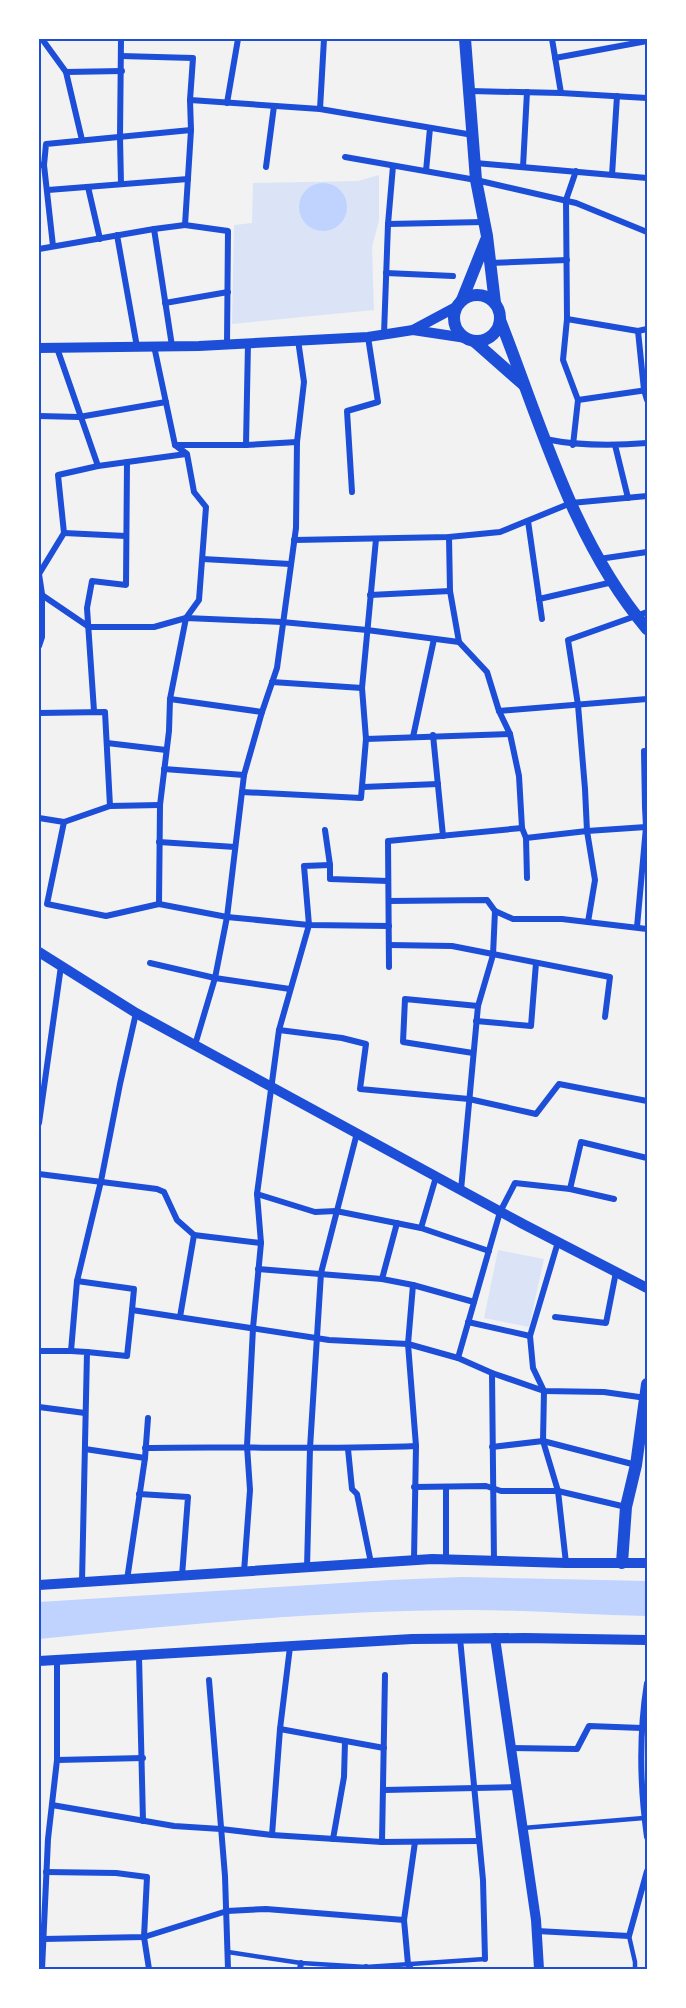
<svg xmlns="http://www.w3.org/2000/svg" width="686" height="2008" font-family="Manrope,sans-serif">
  <rect width="100%" height="100%" fill="#f2f2f2"/>
  <g fill="#dbe4f7">
    <polygon points="379,175 379,221 372,247 374,310 232,324 234,225 252,223 253,183 358,181"/>
    <polygon points="498,1250 544,1259 529,1327 484,1318"/>
  </g>
  <g fill="#bfd3fe">
    <circle cx="323" cy="207" r="24"/>
    <path d="M463,1577L647,1581V1616C588,1615 529,1610 470,1610C326,1610 182,1625 39,1639V1602L390,1580Z"/>
  </g>
  <g fill="none" stroke-linecap="round" stroke-linejoin="round">
    <g stroke="#1d4ed8" stroke-width="4.5">
      <polyline points="523,1828 644,1818"/>
      <polyline points="629,1936 635,1962 635,1969"/>
      <polyline points="228,1952 301,1963 366,1967 485,1959"/>
    </g>
    <g stroke="#1d4ed8" stroke-width="6">
      <polyline points="42,39 66,72 122,71"/>
      <polyline points="121,39 120,137 121,184"/>
      <polyline points="552,39 561,93"/>
      <polyline points="121,56 193,58 190,100 320,109 473,135"/>
      <polyline points="555,58 647,41"/>
      <polyline points="66,72 82,140"/>
      <polyline points="470,91 561,93 647,98"/>
      <polyline points="190,100 191,130 185,225 228,231 227,344"/>
      <polyline points="227,103 238,39"/>
      <polyline points="320,109 324,39"/>
      <polyline points="345,157 476,180 576,203 647,232"/>
      <polyline points="475,163 647,178"/>
      <polyline points="39,165 44,165 46,144 191,130"/>
      <polyline points="44,165 53,246"/>
      <polyline points="266,167 274,106"/>
      <polyline points="523,167 527,92"/>
      <polyline points="426,171 430,128"/>
      <polyline points="576,171 566,200 567,319 563,360 578,400"/>
      <polyline points="612,175 617,96"/>
      <polyline points="88,187 100,239"/>
      <polyline points="48,190 188,179"/>
      <polyline points="388,224 484,222"/>
      <polyline points="154,229 172,346"/>
      <polyline points="117,235 137,347"/>
      <polyline points="39,249 154,229 185,225"/>
      <polyline points="490,263 567,260"/>
      <polyline points="386,273 453,276"/>
      <polyline points="165,303 228,292"/>
      <polyline points="567,319 638,331 647,329"/>
      <polyline points="638,331 644,390 647,400"/>
      <polyline points="384,334 388,224 393,166"/>
      <polyline points="154,346 175,445 187,454 194,492 206,507 199,600 186,618 170,699 169,731 160,805 159,904"/>
      <polyline points="39,416 79,417 166,402"/>
      <path d="M545,439C579,446 612,446 647,443"/>
      <polyline points="175,445 246,445 297,442"/>
      <polyline points="246,445 248,343"/>
      <polyline points="573,445 578,400 647,390"/>
      <polyline points="615,445 628,498"/>
      <polyline points="98,466 186,454"/>
      <polyline points="352,492 347,411 378,402 368,337"/>
      <polyline points="528,521 542,619"/>
      <polyline points="64,533 126,536"/>
      <polyline points="449,537 450,591 459,642 487,672 499,711 510,734 519,776 522,828 526,838 527,878"/>
      <polyline points="376,539 362,688 366,739 510,734"/>
      <polyline points="294,540 449,537 500,532 571,503 647,496"/>
      <polyline points="203,559 290,564"/>
      <polyline points="599,559 647,552"/>
      <polyline points="39,593 89,627 154,627 186,618 282,622 367,630 459,642"/>
      <polyline points="370,595 450,591"/>
      <polyline points="539,599 613,582"/>
      <polyline points="39,646 42,637 42,594 39,574 64,533 58,475 98,466 57,348"/>
      <polyline points="272,682 362,688"/>
      <polyline points="170,699 262,712"/>
      <polyline points="94,711 87,608 92,581 126,585 127,462"/>
      <polyline points="499,711 647,699"/>
      <polyline points="39,713 105,712 110,806"/>
      <polyline points="433,735 443,836"/>
      <polyline points="413,737 434,639"/>
      <polyline points="107,743 166,750"/>
      <polyline points="644,751 645,807"/>
      <polyline points="164,769 244,775"/>
      <polyline points="363,787 438,784"/>
      <polyline points="242,792 361,798 366,739"/>
      <polyline points="39,818 64,822 110,806 160,805"/>
      <polyline points="64,822 47,904 106,916 159,904 227,917 309,925 389,926"/>
      <polyline points="325,830 330,865 330,879 388,881"/>
      <polyline points="526,838 587,831 646,827 645,807 647,807"/>
      <polyline points="159,842 235,847"/>
      <polyline points="389,901 487,900 495,911 513,919 562,919 647,929"/>
      <polyline points="588,922 595,880 587,831 585,789 578,705 568,640 647,612"/>
      <polyline points="637,927 646,827"/>
      <polyline points="389,945 452,946 610,977 605,1017"/>
      <polyline points="150,963 215,978 290,989"/>
      <polyline points="389,967 388,841 522,828"/>
      <polyline points="476,1021 531,1026 536,963"/>
      <polyline points="279,1030 342,1038 366,1044 360,1089 469,1099 536,1114 559,1084 647,1101"/>
      <polyline points="195,1045 215,978 227,917 244,775 262,712 277,668 296,528 297,442 304,382 298,340"/>
      <polyline points="473,1053 403,1042 405,999 478,1006"/>
      <polyline points="39,1123 61,966"/>
      <polyline points="39,1174 157,1189 164,1192 177,1220 194,1235 180,1317"/>
      <polyline points="570,1189 614,1199"/>
      <polyline points="461,1190 478,1006 493,955 495,911"/>
      <polyline points="257,1194 315,1212 336,1211 421,1228 489,1251"/>
      <polyline points="421,1228 436,1177"/>
      <polyline points="194,1235 261,1243"/>
      <polyline points="558,1242 530,1336 533,1368 544,1391 543,1441 558,1491 566,1563"/>
      <polyline points="258,1269 382,1279 413,1285 474,1302"/>
      <polyline points="382,1279 397,1223"/>
      <polyline points="77,1281 134,1289 132,1310"/>
      <polyline points="413,1285 408,1344 416,1446 414,1560"/>
      <polyline points="555,1317 606,1323 616,1272"/>
      <polyline points="468,1322 530,1336"/>
      <polyline points="39,1351 71,1351"/>
      <polyline points="87,1352 127,1356 132,1310 329,1340 408,1344 458,1358 492,1373 494,1562"/>
      <polyline points="458,1358 500,1212 515,1183 570,1189 581,1142 647,1158"/>
      <polyline points="492,1373 544,1391 604,1392 646,1398"/>
      <polyline points="39,1407 85,1413"/>
      <polyline points="492,1447 543,1441 636,1465"/>
      <path d="M145,1448C236,1446 326,1450 416,1446"/>
      <polyline points="85,1449 145,1458"/>
      <polyline points="348,1449 352,1489 357,1494 371,1563"/>
      <polyline points="414,1487 486,1486 501,1491 558,1491 626,1507"/>
      <polyline points="446,1487 446,1560"/>
      <polyline points="139,1494 188,1497 182,1576"/>
      <polyline points="307,1568 310,1448 321,1273 357,1133"/>
      <polyline points="244,1572 250,1490 247,1446 253,1328 261,1243 257,1194 279,1030 309,925 304,866 330,865"/>
      <polyline points="127,1580 145,1458 148,1418"/>
      <polyline points="82,1582 87,1352 71,1351 77,1281 101,1181 120,1084 136,1013"/>
      <polyline points="460,1638 483,1880 485,1959"/>
      <polyline points="139,1656 143,1821"/>
      <polyline points="209,1680 225,1876 228,1969"/>
      <path d="M647,1683C639,1733 640,1787 647,1837"/>
      <polyline points="280,1729 384,1748"/>
      <polyline points="511,1748 577,1749 589,1726 642,1728"/>
      <polyline points="57,1760 143,1758"/>
      <polyline points="384,1790 517,1787"/>
      <polyline points="52,1805 174,1826 221,1829 272,1835 382,1842 479,1841"/>
      <polyline points="272,1835 280,1729 290,1647"/>
      <polyline points="333,1839 344,1777 345,1742"/>
      <polyline points="382,1842 385,1675"/>
      <polyline points="46,1872 116,1873 147,1877 144,1937 149,1969"/>
      <polyline points="537,1931 629,1936 647,1871"/>
      <polyline points="43,1939 144,1937 227,1911 266,1909 404,1920"/>
      <polyline points="366,1967 366,1969"/>
      <polyline points="42,1969 48,1839 57,1760 57,1660"/>
      <polyline points="300,1969 301,1963"/>
      <polyline points="411,1969 408,1964 404,1920 415,1842"/>
    </g>
    <g stroke="#1d4ed8" stroke-width="10">
      <polyline points="413,330 466,338"/>
      <polyline points="39,348 199,346 368,337 413,330 456,307"/>
      <polyline points="39,952 136,1013 523,1224 647,1288"/>
      <polyline points="39,1585 432,1559 566,1563 647,1563"/>
      <polyline points="495,1638 536,1920 539,1969"/>
      <polyline points="39,1661 412,1639 524,1638 647,1640"/>
    </g>
    <g stroke="#1d4ed8" stroke-width="12">
      <polyline points="465,39 476,180 487,236 495,303"/>
      <circle cx="477" cy="318" r="23"/>
      <polyline points="462,300 486,240"/>
      <path d="M500,320C541,424 573,542 647,629"/>
      <polyline points="474,341 524,385"/>
      <polyline points="622,1563 626,1507 636,1465 647,1384"/>
    </g>
  </g>
  <rect width="686" height="2008" fill="none" stroke="#ffffff" stroke-width="81"/>
  <rect x="40" y="40" width="606" height="1928" fill="none" stroke="#1d4ed8" stroke-width="2"/>
</svg>
